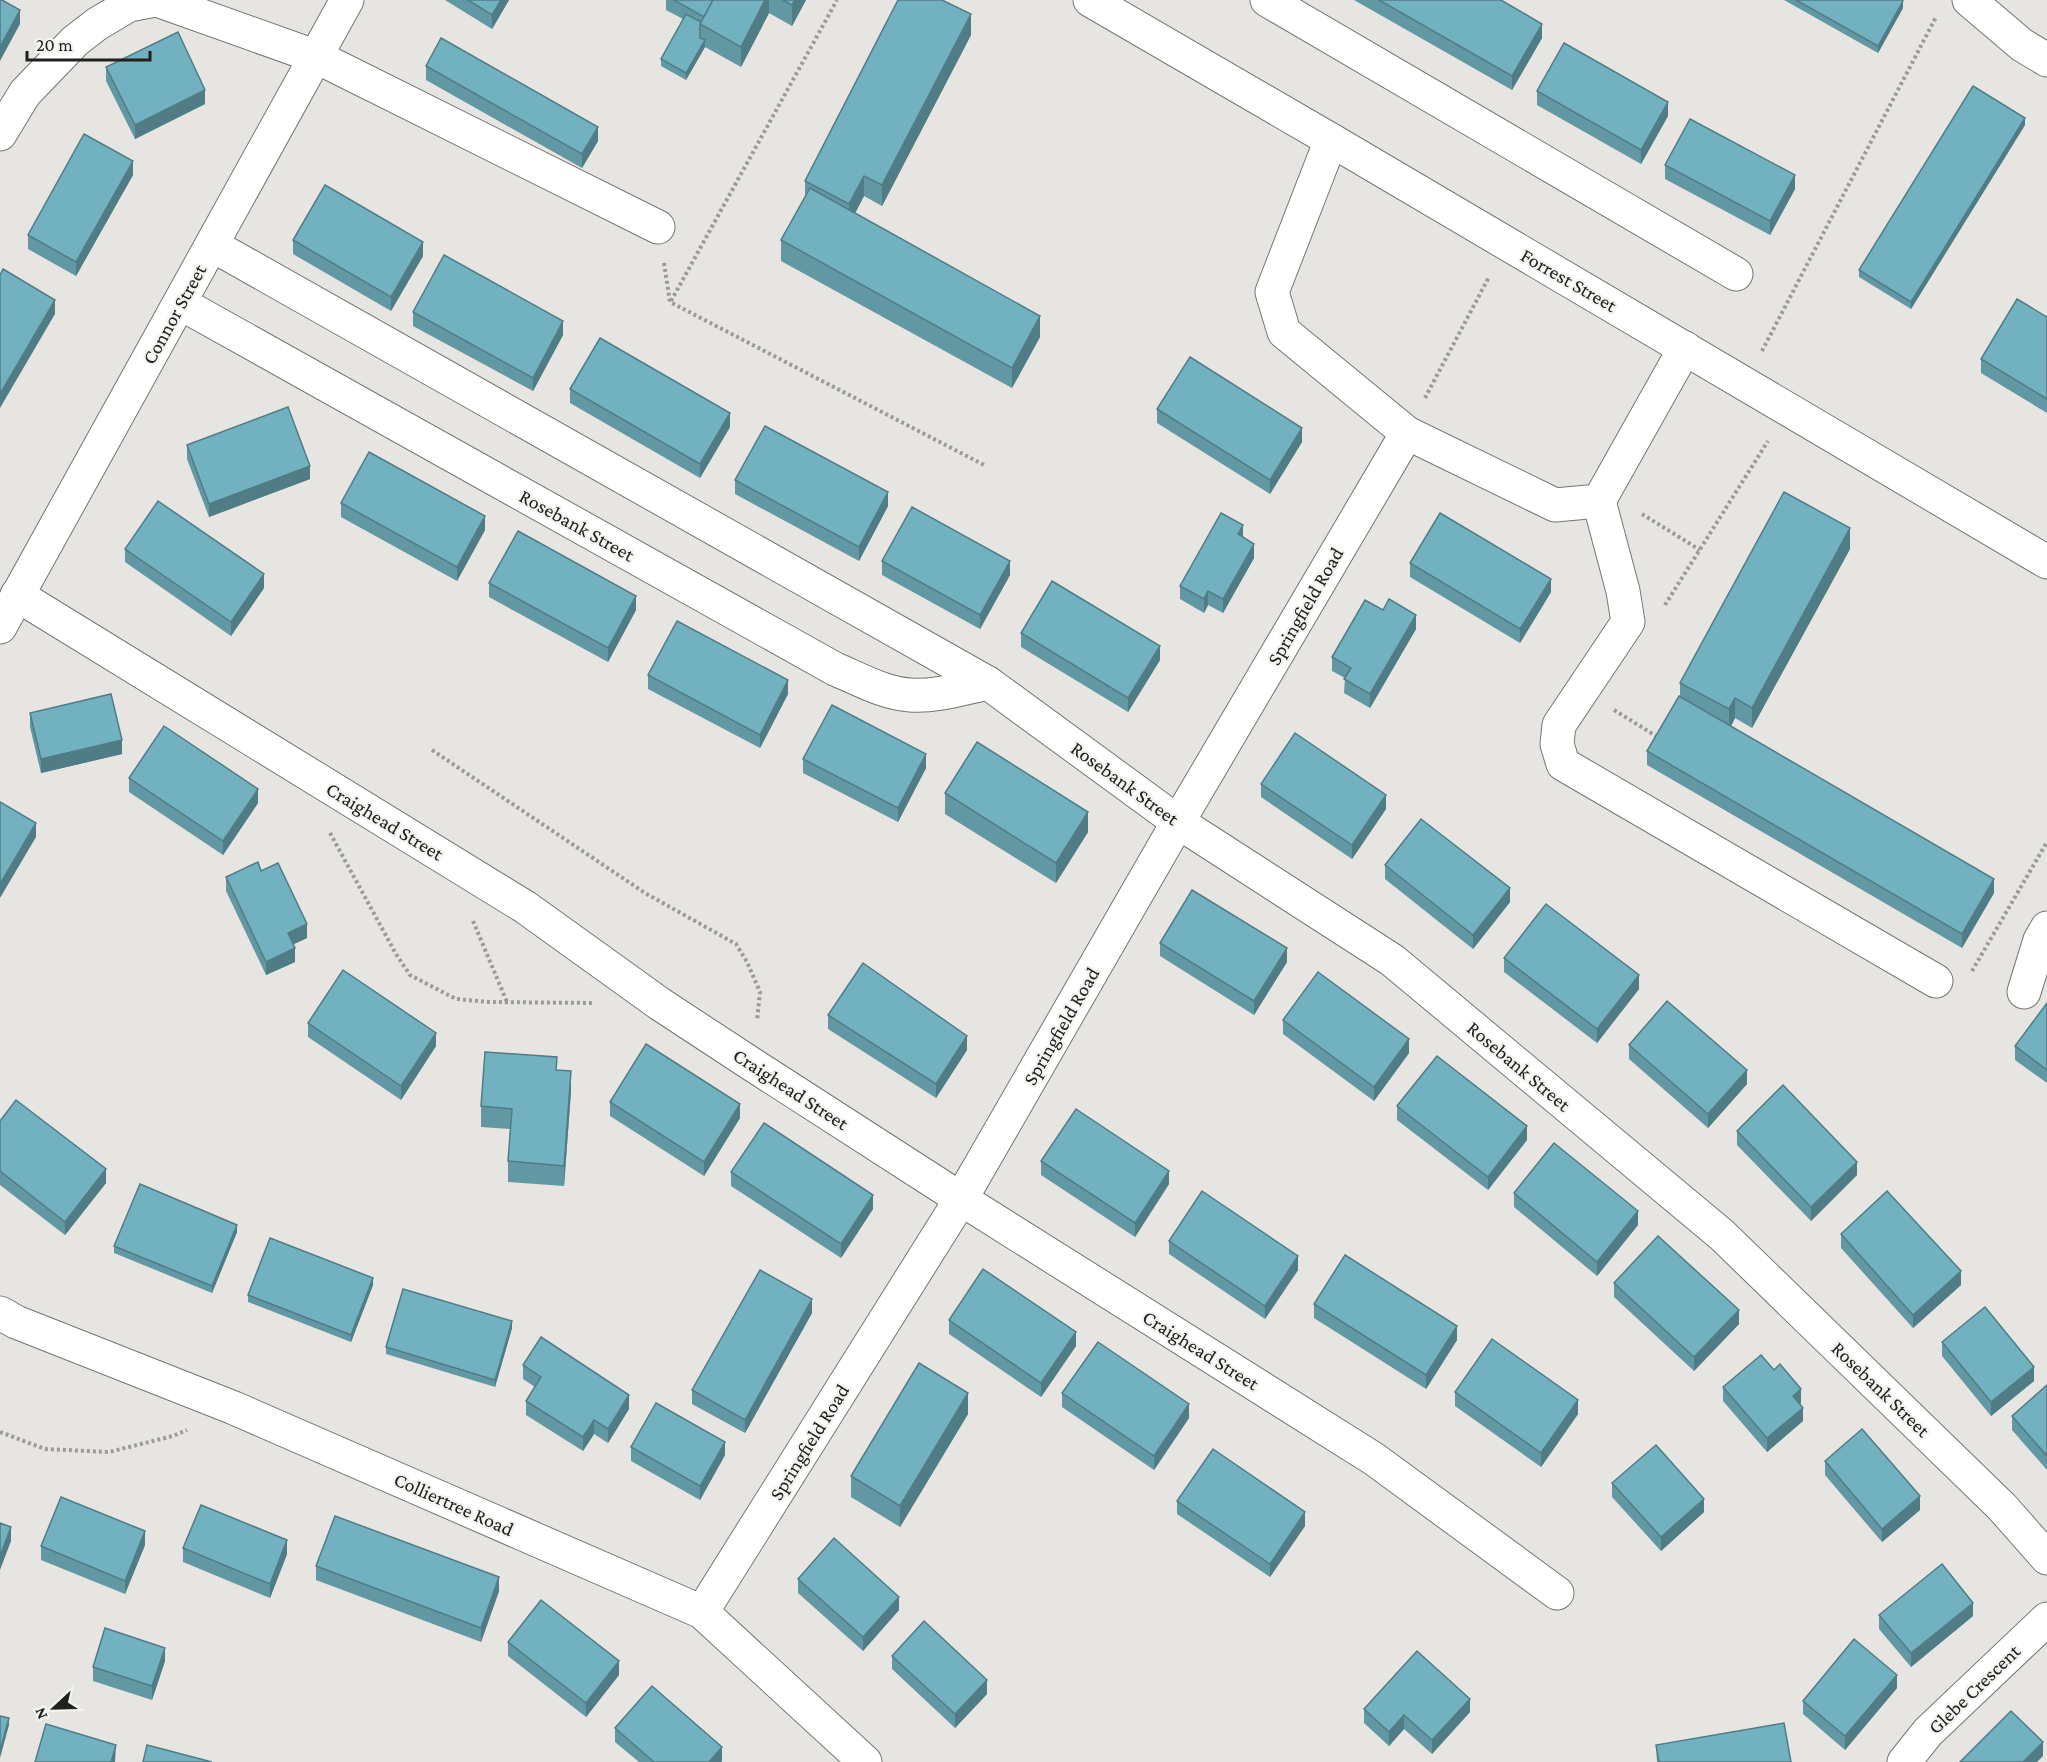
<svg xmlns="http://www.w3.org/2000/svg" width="2047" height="1762" font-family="'Crimson Pro',serif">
  <rect width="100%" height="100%" fill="#e7e5e2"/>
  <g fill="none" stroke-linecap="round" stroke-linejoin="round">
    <g stroke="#777572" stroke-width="35">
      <g id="minor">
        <polyline points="157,0 317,57 658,227"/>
        <polyline points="1267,0 1736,274"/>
        <polyline points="1969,0 2022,45 2047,60"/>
        <polyline points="0,134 25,93 75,41 97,24 129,5 155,0"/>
        <polyline points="1331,140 1272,292 1284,332 1407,433 1555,505 1599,501 1685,348"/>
        <polyline points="212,245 988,683 1178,822 1392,960 1722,1235 2002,1507 2047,1558"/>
        <path d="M180,303L835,669C859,679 883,693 910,695C935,697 964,688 988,683"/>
        <polyline points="1599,501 1623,591 1628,622 1559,725 1557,744 1563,764 1936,981"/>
        <polyline points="17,595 525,907 660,1004 753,1065 961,1199 1374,1459 1557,1593"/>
        <polyline points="2024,992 2040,940 2047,928"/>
        <polyline points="0,1313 16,1322 234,1408 702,1612 865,1762"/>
        <polyline points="702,1612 961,1199 1178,822 1407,433"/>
        <polyline points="1904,1762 1928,1732 2047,1619"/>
      </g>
    </g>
    <g stroke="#777572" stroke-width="35">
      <g id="major">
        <polyline points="1090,0 1331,140 2047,562"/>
        <polyline points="0,627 347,0"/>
      </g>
    </g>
    <g stroke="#9b9a98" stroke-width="4" stroke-dasharray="3 3" stroke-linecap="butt">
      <polyline points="664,263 670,302 986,466"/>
      <polyline points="671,301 837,0"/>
      <polyline points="1762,351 1936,17"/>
      <polyline points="1425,398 1489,277"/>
      <polyline points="1642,514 1700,550"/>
      <polyline points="1665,605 1768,441"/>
      <polyline points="1614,710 1656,736"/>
      <polyline points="432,750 645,893 736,944 747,962 760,992 757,1021"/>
      <polyline points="330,833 396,954 410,975 456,999 489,1002 593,1003"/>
      <polyline points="473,921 507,1002"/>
      <polyline points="1972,971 2047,842"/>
      <polyline points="0,1432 45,1449 109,1452 173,1436 187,1430"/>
    </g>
    <use href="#minor" stroke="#fff" stroke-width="33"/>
    <use href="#major" stroke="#fff" stroke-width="33"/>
  </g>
  <g fill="#6298a4">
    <polygon points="445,0 509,0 492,29"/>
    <polygon points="666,0 806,0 792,26 769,13 741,67 705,47 686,80 661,66 661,59 683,19 666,10"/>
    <polygon points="1354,0 1501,0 1542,38 1512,90"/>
    <polygon points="1784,0 1902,0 1903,8 1878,53"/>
    <polygon points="971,35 882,206 864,196 855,213 1040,337 1012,388 781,261 781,240 805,197 805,181"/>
    <polygon points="426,66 598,141 582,168 426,80"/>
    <polygon points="106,67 205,104 135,139 106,81"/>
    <polygon points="1537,91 1668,116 1641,164 1537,105"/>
    <polygon points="2025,125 1911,309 1859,277 1859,270"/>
    <polygon points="1665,165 1795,189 1770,235 1665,179"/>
    <polygon points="133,175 76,276 28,249 28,235"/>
    <polygon points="293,240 423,256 391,311 293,254"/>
    <polygon points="413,312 563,335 533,391 413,326"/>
    <polygon points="2047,317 2047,413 1981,373 1981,359"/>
    <polygon points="570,389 730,427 700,478 570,403"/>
    <polygon points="1157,409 1302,442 1270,494 1157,423"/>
    <polygon points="187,445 310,479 209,517 187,459"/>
    <polygon points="735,480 888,506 859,561 735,494"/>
    <polygon points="341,503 485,530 457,581 341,517"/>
    <polygon points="1243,537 1254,558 1223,613 1208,605 1204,613 1180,599 1180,586"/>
    <polygon points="125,549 264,588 231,636 125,562"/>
    <polygon points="1850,549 1752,728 1735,718 1731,726 1994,893 1962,948 1647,765 1647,751 1680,697 1680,683"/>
    <polygon points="882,561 1010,575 980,629 882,575"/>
    <polygon points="1410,563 1551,592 1520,643 1410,577"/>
    <polygon points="489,583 636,610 608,662 489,597"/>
    <polygon points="1416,629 1370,708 1344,693 1345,678 1332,671 1332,657"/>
    <polygon points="1021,633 1160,660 1128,712 1021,647"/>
    <polygon points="648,675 788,694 760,748 648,689"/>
    <polygon points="30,713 122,754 41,773 30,727"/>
    <polygon points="803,759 926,768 898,822 803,773"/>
    <polygon points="129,778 258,803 223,855 129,792"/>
    <polygon points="1261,784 1386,809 1352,859 1261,797"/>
    <polygon points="945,793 1088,832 1056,883 945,814"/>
    <polygon points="1385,865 1510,902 1473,949 1385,879"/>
    <polygon points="261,871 307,938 293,944 295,962 266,975 226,891 226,877"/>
    <polygon points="1160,943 1287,962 1254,1015 1160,956"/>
    <polygon points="1504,958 1639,989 1597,1043 1504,972"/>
    <polygon points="2047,1003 2047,1083 2015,1060 2015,1046"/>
    <polygon points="828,1015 967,1050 936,1098 828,1029"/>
    <polygon points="1283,1020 1409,1053 1374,1101 1283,1034"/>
    <polygon points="308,1023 436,1046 401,1100 308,1037"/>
    <polygon points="1629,1045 1747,1084 1708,1128 1629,1059"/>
    <polygon points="557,1070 571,1091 564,1186 508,1182 508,1161 510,1129 481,1127 481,1106"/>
    <polygon points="610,1102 740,1118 704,1176 610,1116"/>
    <polygon points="1397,1106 1527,1140 1488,1190 1397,1120"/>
    <polygon points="0,1121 106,1183 65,1235 0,1185"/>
    <polygon points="1737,1131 1857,1175 1811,1221 1737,1145"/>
    <polygon points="1041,1161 1169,1184 1135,1237 1041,1175"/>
    <polygon points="731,1172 873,1209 841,1258 731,1186"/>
    <polygon points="1514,1193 1638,1225 1597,1276 1514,1207"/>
    <polygon points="237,1232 212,1293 114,1253 114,1246"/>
    <polygon points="1841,1234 1961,1285 1913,1328 1841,1248"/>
    <polygon points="1169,1241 1298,1270 1265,1319 1169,1254"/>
    <polygon points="1614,1283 1739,1324 1694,1371 1614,1297"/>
    <polygon points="373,1285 351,1342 248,1302 248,1295"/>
    <polygon points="1314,1304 1457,1340 1426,1389 1314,1318"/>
    <polygon points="812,1313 745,1433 692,1404 692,1390"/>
    <polygon points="949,1320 1076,1346 1041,1397 949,1334"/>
    <polygon points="512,1328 495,1387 386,1354 386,1347"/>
    <polygon points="1942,1342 2034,1381 1991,1416 1942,1356"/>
    <polygon points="523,1365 629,1409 608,1443 594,1434 583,1451 526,1415 526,1401 535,1387 523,1379"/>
    <polygon points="2047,1385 2047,1470 2012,1430 2012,1416"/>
    <polygon points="1723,1387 1801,1403 1800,1404 1803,1421 1767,1452 1723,1401"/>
    <polygon points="1455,1392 1578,1414 1541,1467 1455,1406"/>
    <polygon points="1062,1393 1189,1418 1154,1470 1062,1407"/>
    <polygon points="968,1414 900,1527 851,1497 851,1476"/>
    <polygon points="631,1447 725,1455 700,1500 631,1461"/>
    <polygon points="1825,1461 1920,1510 1882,1542 1825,1475"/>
    <polygon points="1612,1483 1704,1512 1661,1551 1612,1497"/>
    <polygon points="1177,1501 1305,1526 1270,1577 1177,1514"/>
    <polygon points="145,1545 125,1594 41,1560 41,1546"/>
    <polygon points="183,1548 287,1554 270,1598 183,1562"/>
    <polygon points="316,1566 499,1591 481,1642 316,1580"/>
    <polygon points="798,1579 899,1610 863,1651 798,1593"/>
    <polygon points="1879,1615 1973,1616 1911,1667 1879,1629"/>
    <polygon points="508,1642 619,1675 586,1717 508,1656"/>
    <polygon points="892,1656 987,1694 955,1728 892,1669"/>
    <polygon points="165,1661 152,1700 93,1681 93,1667"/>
    <polygon points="1897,1688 1845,1750 1803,1714 1803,1701"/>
    <polygon points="1364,1709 1470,1712 1432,1754 1404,1729 1389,1746 1364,1723"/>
    <polygon points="615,1728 722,1761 721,1762 639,1762 615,1742"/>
    <polygon points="1656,1745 1791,1762 1657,1762"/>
  </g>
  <g fill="#507c86">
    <polygon points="501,0 509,0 492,29 492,15"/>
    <polygon points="765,0 769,0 769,13 741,67 741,47"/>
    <polygon points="795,0 806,0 792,26 792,5"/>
    <polygon points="1903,1 1903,8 1878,53 1878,46"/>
    <polygon points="20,10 20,24 0,61 0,47"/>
    <polygon points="971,14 971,35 882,206 882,185"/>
    <polygon points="1542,24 1542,38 1512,90 1512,76"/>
    <polygon points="705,40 705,47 686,80 686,73"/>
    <polygon points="205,90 205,104 135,139 135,125"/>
    <polygon points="1668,102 1668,116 1641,164 1641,150"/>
    <polygon points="2025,118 2025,125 1911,309 1911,302"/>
    <polygon points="598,127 598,141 582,168 582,154"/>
    <polygon points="133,161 133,175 76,276 76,262"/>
    <polygon points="1795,175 1795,189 1770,235 1770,221"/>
    <polygon points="864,176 864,196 849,225 849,204"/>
    <polygon points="423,242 423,256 391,311 391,297"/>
    <polygon points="55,300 55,314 0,408 0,394"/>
    <polygon points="1040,316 1040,337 1012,388 1012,368"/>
    <polygon points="563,321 563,335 533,391 533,378"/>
    <polygon points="730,413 730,427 700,478 700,464"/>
    <polygon points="1302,428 1302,442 1270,494 1270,480"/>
    <polygon points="310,466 310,479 209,517 209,504"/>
    <polygon points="888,492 888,506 859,561 859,547"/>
    <polygon points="485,516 485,530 457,581 457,567"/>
    <polygon points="1243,525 1243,539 1238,534"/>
    <polygon points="1850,528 1850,549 1752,728 1752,708"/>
    <polygon points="1254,544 1254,558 1223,613 1223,599"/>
    <polygon points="1010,561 1010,575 980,629 980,615"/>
    <polygon points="264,574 264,588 231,636 231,622"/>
    <polygon points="1551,579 1551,592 1520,643 1520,629"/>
    <polygon points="1208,591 1208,605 1204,613 1204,599"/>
    <polygon points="636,596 636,610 608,662 608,648"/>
    <polygon points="1416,615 1416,629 1370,708 1370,694"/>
    <polygon points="1160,646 1160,660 1128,712 1128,698"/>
    <polygon points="788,680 788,694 760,748 760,735"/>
    <polygon points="1735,698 1735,718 1729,730 1729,709"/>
    <polygon points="122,740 122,754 41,773 41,759"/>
    <polygon points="926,754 926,768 898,822 898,808"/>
    <polygon points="258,789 258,803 223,855 223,841"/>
    <polygon points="1386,795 1386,809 1352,859 1352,845"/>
    <polygon points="1088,812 1088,832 1056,883 1056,863"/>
    <polygon points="36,823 36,837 0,898 0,884"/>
    <polygon points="1994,879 1994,893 1962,948 1962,934"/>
    <polygon points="1510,888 1510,902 1473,949 1473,935"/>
    <polygon points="307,924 307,938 288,947 288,933"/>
    <polygon points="295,948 295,962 266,975 266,962"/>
    <polygon points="1287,948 1287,962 1254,1015 1254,1001"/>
    <polygon points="1639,975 1639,989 1597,1043 1597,1029"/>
    <polygon points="436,1033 436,1046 401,1100 401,1086"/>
    <polygon points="967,1036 967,1050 936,1098 936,1084"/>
    <polygon points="1409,1039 1409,1053 1374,1101 1374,1087"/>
    <polygon points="1747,1070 1747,1084 1708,1128 1708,1114"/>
    <polygon points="571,1071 571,1091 564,1186 564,1166"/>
    <polygon points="740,1104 740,1118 704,1176 704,1162"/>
    <polygon points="1527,1126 1527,1140 1488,1190 1488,1177"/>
    <polygon points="1857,1162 1857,1175 1811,1221 1811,1207"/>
    <polygon points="106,1169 106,1183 65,1235 65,1222"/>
    <polygon points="1169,1171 1169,1184 1135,1237 1135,1223"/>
    <polygon points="873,1195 873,1209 841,1258 841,1244"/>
    <polygon points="1638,1211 1638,1225 1597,1276 1597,1262"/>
    <polygon points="237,1225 237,1232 212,1293 212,1286"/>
    <polygon points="1298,1256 1298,1270 1265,1319 1265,1306"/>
    <polygon points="1961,1271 1961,1285 1913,1328 1913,1315"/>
    <polygon points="373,1278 373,1285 351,1342 351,1335"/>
    <polygon points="812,1299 812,1313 745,1433 745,1420"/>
    <polygon points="1739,1310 1739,1324 1694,1371 1694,1357"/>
    <polygon points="512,1321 512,1328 495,1387 495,1380"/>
    <polygon points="1457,1326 1457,1340 1426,1389 1426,1375"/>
    <polygon points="1076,1332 1076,1346 1041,1397 1041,1383"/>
    <polygon points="2034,1367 2034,1381 1991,1416 1991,1402"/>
    <polygon points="1801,1389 1801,1403 1793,1410 1793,1396"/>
    <polygon points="968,1393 968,1414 900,1527 900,1506"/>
    <polygon points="629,1395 629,1409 608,1443 608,1429"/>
    <polygon points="1578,1400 1578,1414 1541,1467 1541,1453"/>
    <polygon points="1189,1404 1189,1418 1154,1470 1154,1456"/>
    <polygon points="1803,1408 1803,1421 1767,1452 1767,1438"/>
    <polygon points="594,1420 594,1434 583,1451 583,1437"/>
    <polygon points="725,1442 725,1455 700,1500 700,1486"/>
    <polygon points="1920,1496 1920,1510 1882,1542 1882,1529"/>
    <polygon points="1704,1499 1704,1512 1661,1551 1661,1537"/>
    <polygon points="1305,1512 1305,1526 1270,1577 1270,1564"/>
    <polygon points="11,1527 11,1541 0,1570 0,1556"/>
    <polygon points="145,1531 145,1545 125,1594 125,1581"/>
    <polygon points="287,1540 287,1554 270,1598 270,1584"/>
    <polygon points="499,1577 499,1591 481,1642 481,1628"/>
    <polygon points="899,1597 899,1610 863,1651 863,1637"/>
    <polygon points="1973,1603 1973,1616 1911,1667 1911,1653"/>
    <polygon points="165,1648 165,1661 152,1700 152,1686"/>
    <polygon points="619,1661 619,1675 586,1717 586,1703"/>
    <polygon points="1897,1675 1897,1688 1845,1750 1845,1736"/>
    <polygon points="987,1680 987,1694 955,1728 955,1714"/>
    <polygon points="1470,1699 1470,1712 1432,1754 1432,1740"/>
    <polygon points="1404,1715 1404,1729 1389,1746 1389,1732"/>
    <polygon points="9,1718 9,1725 0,1758 0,1751"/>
    <polygon points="2043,1742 2043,1756 2037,1762 2023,1762"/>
    <polygon points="116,1745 115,1762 111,1762"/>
    <polygon points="722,1747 722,1761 721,1762 709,1762"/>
  </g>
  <g fill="#72b1bf" stroke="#507c86" stroke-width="1.5">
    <polygon points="0,0 2,0 20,10 0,47"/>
    <polygon points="468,0 501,0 492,15"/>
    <polygon points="674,0 713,0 704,17"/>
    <polygon points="713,0 765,0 741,47 700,24"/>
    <polygon points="783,0 795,0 792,5"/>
    <polygon points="898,0 942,0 971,14 882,185 864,176 849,204 805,181"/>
    <polygon points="1379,0 1501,0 1542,24 1512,76"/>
    <polygon points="1796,0 1902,0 1903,1 1878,46"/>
    <polygon points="686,14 701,22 700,24 700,38 705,40 686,73 661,59"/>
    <polygon points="178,32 205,90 135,125 106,67"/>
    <polygon points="441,38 598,127 582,154 426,66"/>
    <polygon points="1564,43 1668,102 1641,150 1537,91"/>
    <polygon points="1973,86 2025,118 1911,302 1859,270"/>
    <polygon points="1690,119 1795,175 1770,221 1665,165"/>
    <polygon points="84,134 133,161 76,262 28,235"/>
    <polygon points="325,185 423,242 391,297 293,240"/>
    <polygon points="810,188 1040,316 1012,368 781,240"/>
    <polygon points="444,255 563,321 533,378 413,312"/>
    <polygon points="3,269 55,300 0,394 0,275"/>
    <polygon points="2017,299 2047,317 2047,399 1981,359"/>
    <polygon points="600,338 730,413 700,464 570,389"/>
    <polygon points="1190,357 1302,428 1270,480 1157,409"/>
    <polygon points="288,407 310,466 209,504 187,445"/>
    <polygon points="765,426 888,492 859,547 735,480"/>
    <polygon points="369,452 485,516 457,567 341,503"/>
    <polygon points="1784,492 1850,528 1752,708 1735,698 1729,709 1680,683"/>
    <polygon points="158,501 264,574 231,622 125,549"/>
    <polygon points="912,507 1010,561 980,615 882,561"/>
    <polygon points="1221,513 1243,525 1238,534 1254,544 1223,599 1208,591 1204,599 1180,586"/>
    <polygon points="1440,513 1551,579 1520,629 1410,563"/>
    <polygon points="518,531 636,596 608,648 489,583"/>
    <polygon points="1052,581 1160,646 1128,698 1021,633"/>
    <polygon points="1389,599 1416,615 1370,694 1344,679 1351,668 1332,657 1365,600 1383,610"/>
    <polygon points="677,621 788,680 760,735 648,675"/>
    <polygon points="111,694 122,740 41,759 30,713"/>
    <polygon points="1679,696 1994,879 1962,934 1647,751"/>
    <polygon points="832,705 926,754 898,808 803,759"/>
    <polygon points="164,726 258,789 223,841 129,778"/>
    <polygon points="1295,733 1386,795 1352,845 1261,784"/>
    <polygon points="977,742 1088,812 1056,863 945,793"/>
    <polygon points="0,802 36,823 0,884"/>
    <polygon points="1421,819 1510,888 1473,935 1385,865"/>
    <polygon points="258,862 261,871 278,863 307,924 288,933 295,948 266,962 226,877"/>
    <polygon points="1192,890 1287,948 1254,1001 1160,943"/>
    <polygon points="1546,904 1639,975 1597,1029 1504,958"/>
    <polygon points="863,963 967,1036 936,1084 828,1015"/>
    <polygon points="343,970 436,1033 401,1086 308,1023"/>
    <polygon points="1318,972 1409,1039 1374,1087 1283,1020"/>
    <polygon points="1667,1001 1747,1070 1708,1114 1629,1045"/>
    <polygon points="2047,1003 2047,1070 2015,1046"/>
    <polygon points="646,1044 740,1104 704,1162 610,1102"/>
    <polygon points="485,1052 557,1057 556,1070 571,1071 564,1166 508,1161 512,1109 481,1106"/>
    <polygon points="1437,1056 1527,1126 1488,1177 1397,1106"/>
    <polygon points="1783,1085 1857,1162 1811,1207 1737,1131"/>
    <polygon points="16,1100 106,1169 65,1222 0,1171 0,1121"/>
    <polygon points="1076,1109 1169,1171 1135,1223 1041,1161"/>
    <polygon points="764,1123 873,1195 841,1244 731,1172"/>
    <polygon points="1554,1143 1638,1211 1597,1262 1514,1193"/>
    <polygon points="140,1184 237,1225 212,1286 114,1246"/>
    <polygon points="1202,1191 1298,1256 1265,1306 1169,1241"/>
    <polygon points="1887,1191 1961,1271 1913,1315 1841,1234"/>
    <polygon points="1658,1236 1739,1310 1694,1357 1614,1283"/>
    <polygon points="270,1238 373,1278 351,1335 248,1295"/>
    <polygon points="1345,1255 1457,1326 1426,1375 1314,1304"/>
    <polygon points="983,1269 1076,1332 1041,1383 949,1320"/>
    <polygon points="760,1270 812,1299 745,1420 692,1390"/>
    <polygon points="403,1289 512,1321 495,1380 386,1347"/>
    <polygon points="1985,1307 2034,1367 1991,1402 1942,1342"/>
    <polygon points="541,1337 629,1395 608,1429 594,1420 583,1437 526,1401 541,1377 523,1365"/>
    <polygon points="1492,1339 1578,1400 1541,1453 1455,1392"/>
    <polygon points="1098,1342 1189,1404 1154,1456 1062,1393"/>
    <polygon points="1761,1355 1774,1370 1780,1364 1801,1389 1793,1396 1803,1408 1767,1438 1723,1387"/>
    <polygon points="919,1363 968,1393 900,1506 851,1476"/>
    <polygon points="2047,1385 2047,1456 2012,1416"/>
    <polygon points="656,1403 725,1442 700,1486 631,1447"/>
    <polygon points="1862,1429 1920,1496 1882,1529 1825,1461"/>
    <polygon points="1656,1445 1704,1499 1661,1537 1612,1483"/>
    <polygon points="1213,1449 1305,1512 1270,1564 1177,1501"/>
    <polygon points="61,1497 145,1531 125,1581 41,1546"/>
    <polygon points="201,1505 287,1540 270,1584 183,1548"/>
    <polygon points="335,1516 499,1577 481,1628 316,1566"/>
    <polygon points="0,1523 11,1527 0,1556"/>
    <polygon points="834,1538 899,1597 863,1637 798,1579"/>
    <polygon points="1942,1564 1973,1603 1911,1653 1879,1615"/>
    <polygon points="541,1600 619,1661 586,1703 508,1642"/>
    <polygon points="924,1621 987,1680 955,1714 892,1656"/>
    <polygon points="105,1628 165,1648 152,1686 93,1667"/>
    <polygon points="1854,1639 1897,1675 1845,1736 1803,1701"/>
    <polygon points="1417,1651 1470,1699 1432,1740 1404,1715 1389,1732 1364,1709"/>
    <polygon points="652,1686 722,1747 709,1762 654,1762 615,1728"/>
    <polygon points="2011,1711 2043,1742 2023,1762 1960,1762"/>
    <polygon points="0,1716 9,1718 0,1751"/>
    <polygon points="1784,1723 1791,1762 1659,1762 1656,1745"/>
    <polygon points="46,1724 116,1745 111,1762 35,1762"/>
    <polygon points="147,1745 212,1762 143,1762"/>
  </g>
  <g text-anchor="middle" stroke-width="4.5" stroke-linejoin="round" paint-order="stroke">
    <g font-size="20" fill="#20201f" stroke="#f4f3ef">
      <text transform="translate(1569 280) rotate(30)" y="7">Forrest Street</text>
      <text transform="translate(174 314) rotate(-61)" y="7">Connor Street</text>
      <text transform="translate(577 525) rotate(29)" y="7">Rosebank Street</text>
      <text transform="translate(1305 606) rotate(-60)" y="7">Springfield Road</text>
      <text transform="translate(1125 783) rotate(36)" y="7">Rosebank Street</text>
      <text transform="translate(385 821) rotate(31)" y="7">Craighead Street</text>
      <text transform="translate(1061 1026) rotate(-60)" y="7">Springfield Road</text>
      <text transform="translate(1519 1066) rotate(40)" y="7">Rosebank Street</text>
      <text transform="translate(791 1089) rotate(33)" y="7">Craighead Street</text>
      <text transform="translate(1201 1350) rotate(32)" y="7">Craighead Street</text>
      <text transform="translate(1881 1389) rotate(44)" y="7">Rosebank Street</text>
      <text transform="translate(809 1442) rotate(-58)" y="7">Springfield Road</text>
      <text transform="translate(454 1504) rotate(24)" y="7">Colliertree Road</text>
      <text transform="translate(1974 1689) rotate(-44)" y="7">Glebe Crescent</text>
    </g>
  </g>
  <g transform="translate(54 1708) rotate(248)" stroke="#f4f3ef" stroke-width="4.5" paint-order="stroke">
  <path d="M0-4.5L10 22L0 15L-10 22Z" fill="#20201f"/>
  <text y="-9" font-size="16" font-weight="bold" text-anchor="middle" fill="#20201f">N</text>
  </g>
  <path d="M27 51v9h123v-9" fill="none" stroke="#20201f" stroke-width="3"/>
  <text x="36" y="51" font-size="18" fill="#20201f" stroke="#f4f3ef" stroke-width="4.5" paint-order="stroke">20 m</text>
</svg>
